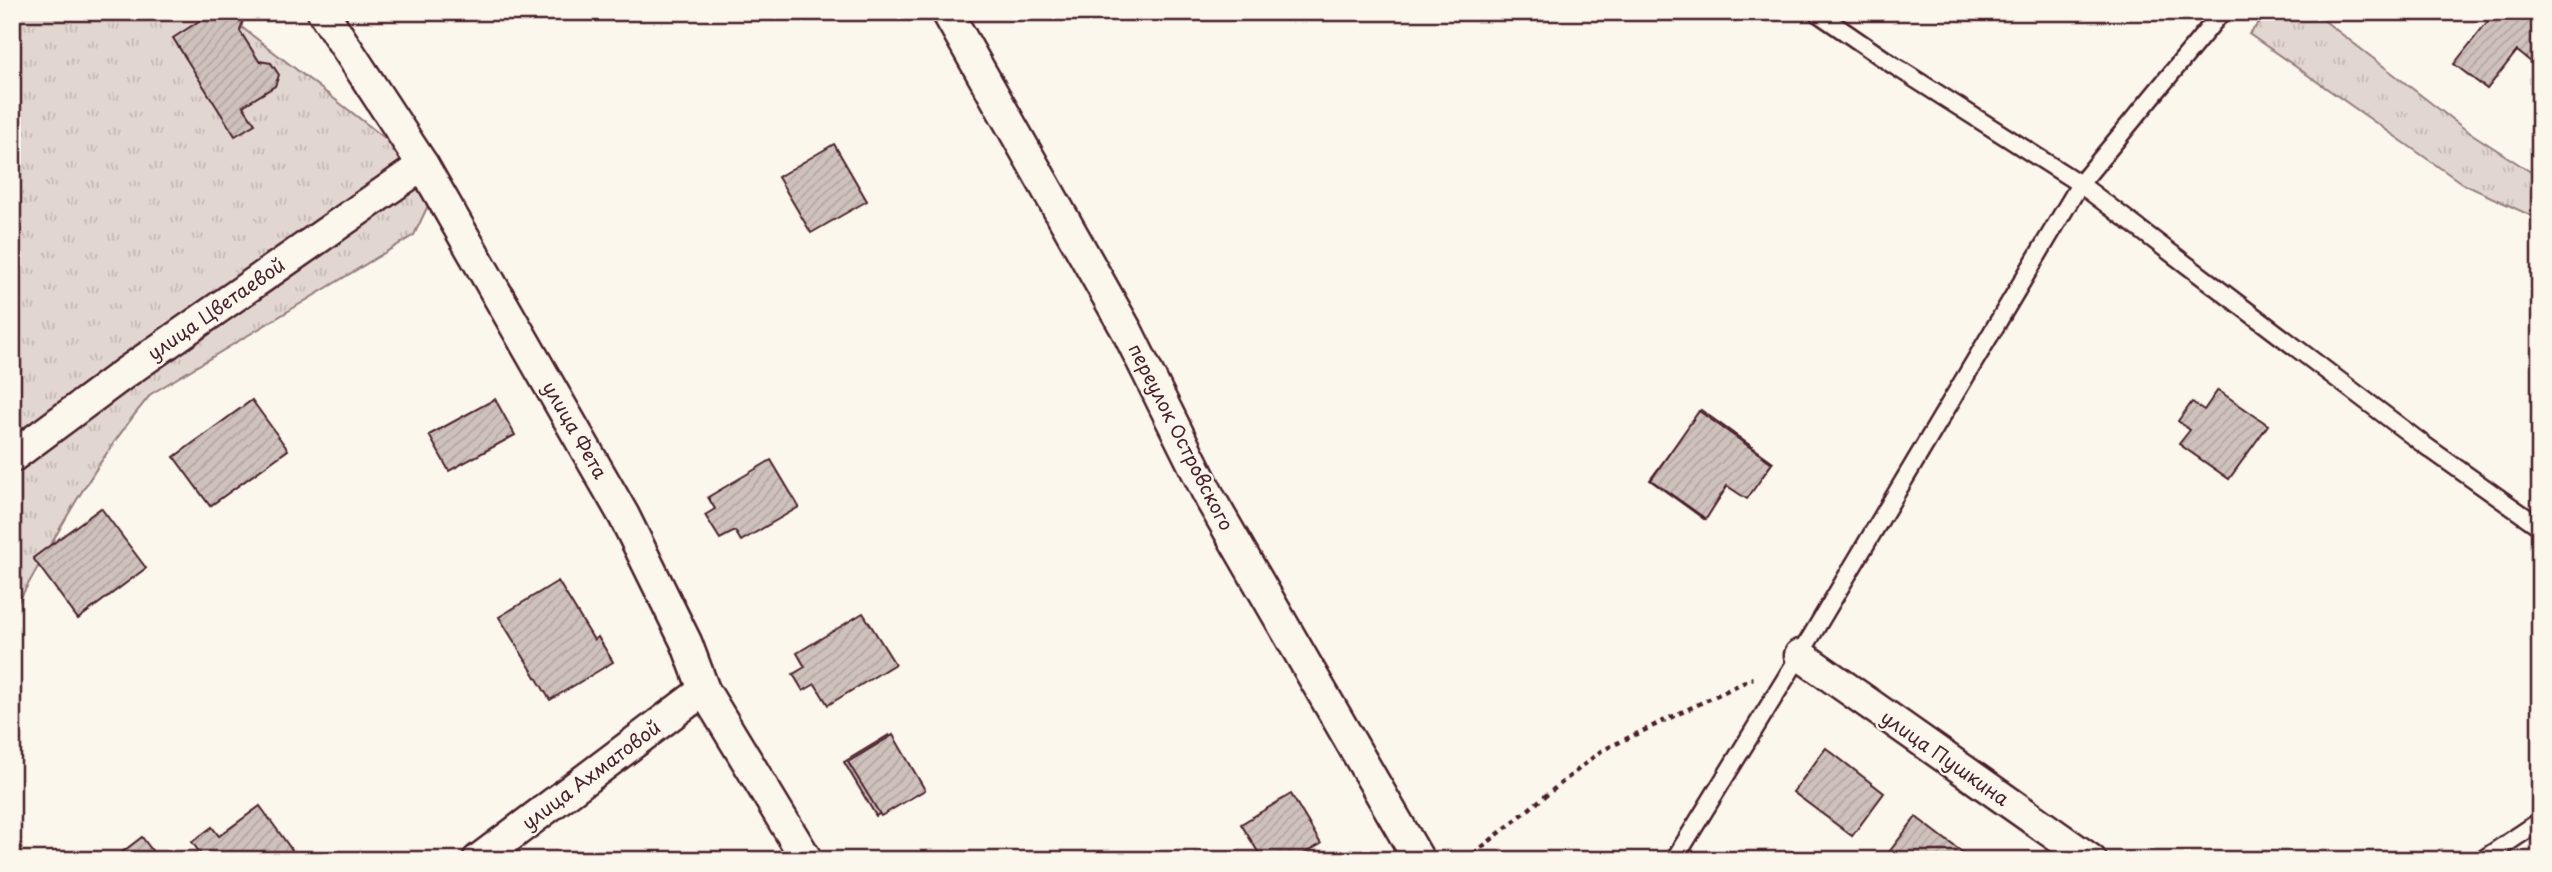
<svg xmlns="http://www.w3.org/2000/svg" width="2552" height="872" font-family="'Playpen Sans',sans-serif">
  <defs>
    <pattern id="grass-tufts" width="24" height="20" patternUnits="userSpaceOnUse" patternTransform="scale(1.75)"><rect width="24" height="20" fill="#e2d7d0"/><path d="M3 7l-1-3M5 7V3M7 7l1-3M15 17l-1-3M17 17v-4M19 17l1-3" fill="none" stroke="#c3b8b3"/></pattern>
    <pattern id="building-hatch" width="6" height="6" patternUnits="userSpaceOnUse" patternTransform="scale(1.75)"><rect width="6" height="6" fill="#cfc2bc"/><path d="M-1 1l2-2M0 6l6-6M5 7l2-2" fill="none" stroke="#b3a6a2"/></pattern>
  </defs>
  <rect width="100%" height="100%" fill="#fbf7ec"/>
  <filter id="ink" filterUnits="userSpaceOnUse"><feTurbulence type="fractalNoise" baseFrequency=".0143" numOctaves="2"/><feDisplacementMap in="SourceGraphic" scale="14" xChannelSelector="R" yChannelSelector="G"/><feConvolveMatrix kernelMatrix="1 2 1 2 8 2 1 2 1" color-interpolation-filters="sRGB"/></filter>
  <g filter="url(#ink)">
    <g fill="url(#grass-tufts)" stroke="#967b7e" stroke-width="2">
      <path d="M12,12H222L417,163L434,193L414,235L151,394C95,461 55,537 12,613Z"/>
      <polygon points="2269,12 2313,12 2466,130 2540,178 2540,220 2463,184 2249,34"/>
    </g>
    <g fill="url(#building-hatch)" stroke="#4a1f2b" stroke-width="2">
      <polygon points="213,12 238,12 243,20 240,31 259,61 271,63 279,75 275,86 243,106 255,124 235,136 173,38"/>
      <polygon points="2495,12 2540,12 2540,69 2517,51 2487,89 2454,64"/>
      <polygon points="834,144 867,201 811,233 778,177"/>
      <polygon points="2218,390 2268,425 2229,479 2179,444 2190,430 2178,421 2192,402 2204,410"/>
      <polygon points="495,399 515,435 449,471 429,435"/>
      <polygon points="252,400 288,450 210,506 174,457"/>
      <polygon points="1701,410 1773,462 1748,496 1730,483 1704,519 1650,480"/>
      <polygon points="1699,411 1772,463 1747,499 1727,486 1706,519 1651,480"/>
      <polygon points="771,460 799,507 741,541 735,531 720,539 705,515 715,509 708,497"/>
      <polygon points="101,508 146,568 78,619 33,558"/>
      <polygon points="558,581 594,640 598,637 613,662 550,700 499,617"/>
      <polygon points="863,613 895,664 828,705 815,684 803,691 793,674 805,667 797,653"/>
      <polygon points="889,735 921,790 876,816 844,762"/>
      <polygon points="893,735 925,790 881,816 848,762"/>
      <polygon points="1826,748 1884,793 1852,836 1793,792"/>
      <polygon points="1291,794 1321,844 1293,860 1263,860 1241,824"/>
      <polygon points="260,806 299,860 205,860 192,842 212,827 219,836"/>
      <polygon points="1916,817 1967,856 1964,860 1891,860 1886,856"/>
      <polygon points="142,837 159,860 112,860"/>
    </g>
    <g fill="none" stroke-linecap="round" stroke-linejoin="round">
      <g stroke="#4a1f2b" stroke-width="21">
        <g id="service">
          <polyline points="1816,12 1893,65 2080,184 2423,444 2540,527"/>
          <polyline points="1674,860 1800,655 2080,184 2222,12"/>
          <polyline points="2482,860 2540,821"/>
        </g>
      </g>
      <g stroke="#4a1f2b" stroke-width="35">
        <g id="minor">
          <polyline points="323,12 423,165 624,516 686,642 704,690 807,860"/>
          <polyline points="947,12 1127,331 1211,500 1419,860"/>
          <polyline points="12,457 125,373 423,165"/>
          <polyline points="1800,655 2091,860"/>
          <polyline points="478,860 704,690"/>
        </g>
      </g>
      <polyline stroke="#4a1f2b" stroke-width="4.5" stroke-dasharray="5 5" stroke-linecap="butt" points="1466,860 1601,751 1753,678"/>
      <use href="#service" stroke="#fbf7ec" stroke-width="16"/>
      <use href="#minor" stroke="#fbf7ec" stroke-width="30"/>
    </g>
  </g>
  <g text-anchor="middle" stroke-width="5" stroke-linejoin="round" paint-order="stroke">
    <g font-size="19" fill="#4a1f2b" stroke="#fbf7ec">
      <text transform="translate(216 309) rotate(-35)" y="7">улица Цветаевой</text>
      <text transform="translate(575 430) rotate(60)" y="7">улица Фета</text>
      <text transform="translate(1181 437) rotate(63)" y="7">переулок Островского</text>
      <text transform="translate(1945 758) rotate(35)" y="7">улица Пушкина</text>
      <text transform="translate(591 775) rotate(-37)" y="7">улица Ахматовой</text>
    </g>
  </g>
  <rect width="2552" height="872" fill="none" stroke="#fbf7ec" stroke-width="42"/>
  <rect x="21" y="21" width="2510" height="830" fill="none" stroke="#4a1f2b" stroke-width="2.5" filter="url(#ink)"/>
</svg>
